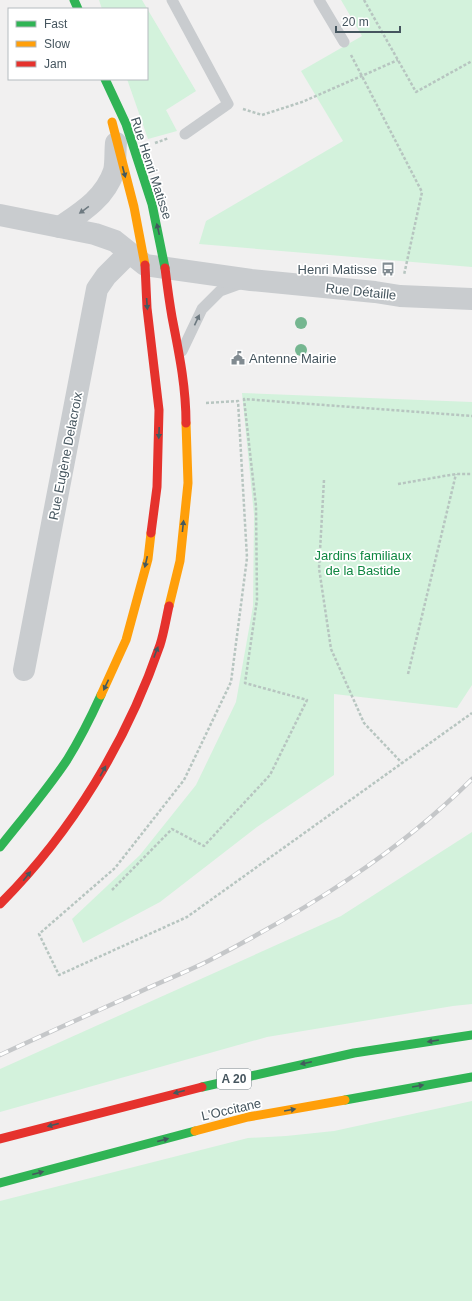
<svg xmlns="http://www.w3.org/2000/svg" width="472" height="1301" font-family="Helvetica,sans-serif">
  <rect width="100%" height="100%" fill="#f1f0f0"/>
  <g fill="#d3f2dc">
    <polygon points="99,0 142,0 196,91 166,110 177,131 148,139 127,79 147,79 147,9 102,9"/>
    <polygon points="341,0 472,0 472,267 199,244 206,221 343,141 301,71 362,36"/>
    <polygon points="242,393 472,402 472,685 457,708 334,694 334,775 257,827 160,902 83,943 72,919 140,855 196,785 236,702 253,606 254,515"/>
    <polygon points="472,832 472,1004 453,1006 267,1037 0,1112 0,1069 341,916"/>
    <polygon points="472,1101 472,1301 0,1301 0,1201 248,1138 286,1136 334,1131"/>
  </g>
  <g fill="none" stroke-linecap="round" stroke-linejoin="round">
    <g stroke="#b7c5c0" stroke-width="2.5" stroke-dasharray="3 2" stroke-linecap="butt">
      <polyline points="364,0 416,92 472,61"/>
      <polyline points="351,55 422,192 404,275"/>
      <polyline points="243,109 262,115 302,102 398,60"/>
      <polyline points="155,143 169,138"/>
      <polyline points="206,403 238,401 247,558 231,682 184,780 115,868 39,934 59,975 187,917 472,713"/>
      <polyline points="324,480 319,568 331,649 364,723 402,763"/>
      <polyline points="398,484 456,474 472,474"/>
      <polyline points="408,674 456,474"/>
      <polyline points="112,890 172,829 204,846 270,775 307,700 245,683 257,600 256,506 244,399 472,416"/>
    </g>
    <g stroke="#c9cccf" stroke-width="11">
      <polyline points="172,0 228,104 185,134"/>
      <polyline points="319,0 344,42"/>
      <polyline points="182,351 202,309 220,291 242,283"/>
    </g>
    <g stroke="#c9cccf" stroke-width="22">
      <polyline points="0,215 95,234 115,241 145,265 251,280 375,292 400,296 472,299"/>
      <path d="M60,227C82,212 105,198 114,171C116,163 115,152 116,143"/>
      <polyline points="24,670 97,289 106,276 129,253"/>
    </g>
    <g stroke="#30b455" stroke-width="9">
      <polyline points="74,0 78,9"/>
      <polyline points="105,79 126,124 152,204 165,268"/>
      <path d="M0,847C23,818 47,790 67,760C80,739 91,717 101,695"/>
      <polyline points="202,1087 354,1053 472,1035"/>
      <polyline points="345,1100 472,1077"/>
      <polyline points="0,1183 195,1131"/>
    </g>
    <g stroke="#ff9f0a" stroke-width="9">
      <polyline points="112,122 134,207 145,265"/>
      <polyline points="169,606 180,561 188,483 186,423"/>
      <polyline points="101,695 126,640 148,559 151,533"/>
      <polyline points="195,1131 248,1117 345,1100"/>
    </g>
    <g stroke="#e5322d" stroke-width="9">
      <polyline points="145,265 147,308 159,410 157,487 151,533"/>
      <path d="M165,268C167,284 169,300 172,317C179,353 186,386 186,423"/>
      <path d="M0,904C72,832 127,741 160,645C164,633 166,619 169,606"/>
      <polyline points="0,1139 202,1087"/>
    </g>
    <g stroke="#c5c7c9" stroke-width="4.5">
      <path id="rail" d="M0,1055C45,1034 90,1014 135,994C160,982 187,972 212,959C306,910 397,854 472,779"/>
    </g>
    <use href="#rail" stroke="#fff" stroke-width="3" stroke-dasharray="9" stroke-linecap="butt"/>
  </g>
  <g fill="#75b690">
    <circle cx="301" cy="323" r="6"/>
    <circle cx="301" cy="350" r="6"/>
  </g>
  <defs><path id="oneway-solid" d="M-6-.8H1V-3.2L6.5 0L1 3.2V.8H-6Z"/></defs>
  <g fill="#445a5e">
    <use href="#oneway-solid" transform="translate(124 172) rotate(75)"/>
    <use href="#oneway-solid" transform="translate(158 229) rotate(-103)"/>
    <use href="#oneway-solid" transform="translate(147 304) rotate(86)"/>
    <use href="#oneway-solid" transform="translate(159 433) rotate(92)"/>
    <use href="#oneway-solid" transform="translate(183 526) rotate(-84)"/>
    <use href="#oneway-solid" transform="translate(146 562) rotate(103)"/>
    <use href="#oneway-solid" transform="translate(156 652) rotate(-69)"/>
    <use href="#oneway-solid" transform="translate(106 685) rotate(115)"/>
    <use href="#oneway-solid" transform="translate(103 771) rotate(-61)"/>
    <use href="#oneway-solid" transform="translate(27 876) rotate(-51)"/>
    <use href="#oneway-solid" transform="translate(433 1041) rotate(171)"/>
    <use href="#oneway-solid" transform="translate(306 1063) rotate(168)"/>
    <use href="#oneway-solid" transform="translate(418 1086) rotate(-10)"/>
    <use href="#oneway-solid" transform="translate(179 1092) rotate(166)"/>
    <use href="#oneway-solid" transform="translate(290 1110) rotate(-10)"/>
    <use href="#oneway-solid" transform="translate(53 1125) rotate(165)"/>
    <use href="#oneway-solid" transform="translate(163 1140) rotate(-15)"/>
    <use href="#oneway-solid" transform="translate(38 1173) rotate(-15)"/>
  </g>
  <g fill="#6d7980">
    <use href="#oneway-solid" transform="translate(84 210) rotate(144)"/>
    <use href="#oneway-solid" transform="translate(197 320) rotate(-65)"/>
  </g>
  <defs>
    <g id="bus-bare" transform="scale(1.08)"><path d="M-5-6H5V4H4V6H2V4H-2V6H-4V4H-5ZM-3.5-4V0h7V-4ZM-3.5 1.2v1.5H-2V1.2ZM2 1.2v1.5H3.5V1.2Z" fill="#818b91" stroke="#fff" stroke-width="2.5" paint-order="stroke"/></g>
    <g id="civic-bare" transform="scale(1.08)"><path d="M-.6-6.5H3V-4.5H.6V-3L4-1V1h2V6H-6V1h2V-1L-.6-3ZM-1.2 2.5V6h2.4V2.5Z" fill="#818b91" stroke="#fff" stroke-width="2.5" paint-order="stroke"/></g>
  </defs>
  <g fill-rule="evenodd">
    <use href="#bus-bare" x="388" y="269"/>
    <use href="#civic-bare" x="238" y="358"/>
  </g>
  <g text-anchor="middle" stroke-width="3.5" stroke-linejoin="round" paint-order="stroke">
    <rect fill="#fff" stroke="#7d888e" stroke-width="1" x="217" y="1069" width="34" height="20" rx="3"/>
    <g font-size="12" font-weight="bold" fill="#45555e">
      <text x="234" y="1083">A 20</text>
    </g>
    <g font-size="13" fill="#45555e" stroke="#fff">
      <text transform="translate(152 168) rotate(72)" y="5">Rue Henri Matisse</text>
      <text transform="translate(361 291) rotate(6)" y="5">Rue Détaille</text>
      <text transform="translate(65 456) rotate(-79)" y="5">Rue Eugène Delacroix</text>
      <text transform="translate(231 1109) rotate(-13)" y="5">L'Occitane</text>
    </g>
    <g font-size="13" fill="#45555e" stroke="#fff" text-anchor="end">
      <text x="377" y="274">Henri Matisse</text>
      <text x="249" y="363" text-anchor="start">Antenne Mairie</text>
    </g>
    <g font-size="13" fill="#0f8741" stroke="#fff">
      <text x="363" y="560">Jardins familiaux<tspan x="363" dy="15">de la Bastide</tspan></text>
    </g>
  </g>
  <rect x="8" y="8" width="140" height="72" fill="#ffffff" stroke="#b5bbbf"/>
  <rect x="16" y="21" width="20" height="6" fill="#30b455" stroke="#b5bbbf"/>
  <text x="44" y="28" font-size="12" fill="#45555e">Fast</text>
  <rect x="16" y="41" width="20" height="6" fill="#ff9f0a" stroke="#b5bbbf"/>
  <text x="44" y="48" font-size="12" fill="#45555e">Slow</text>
  <rect x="16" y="61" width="20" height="6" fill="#e5322d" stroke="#b5bbbf"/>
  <text x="44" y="68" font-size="12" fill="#45555e">Jam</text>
  <path d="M336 26v6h64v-6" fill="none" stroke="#45555e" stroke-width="2"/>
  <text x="342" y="26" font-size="12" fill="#45555e" stroke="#ffffff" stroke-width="3" paint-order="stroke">20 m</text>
</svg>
